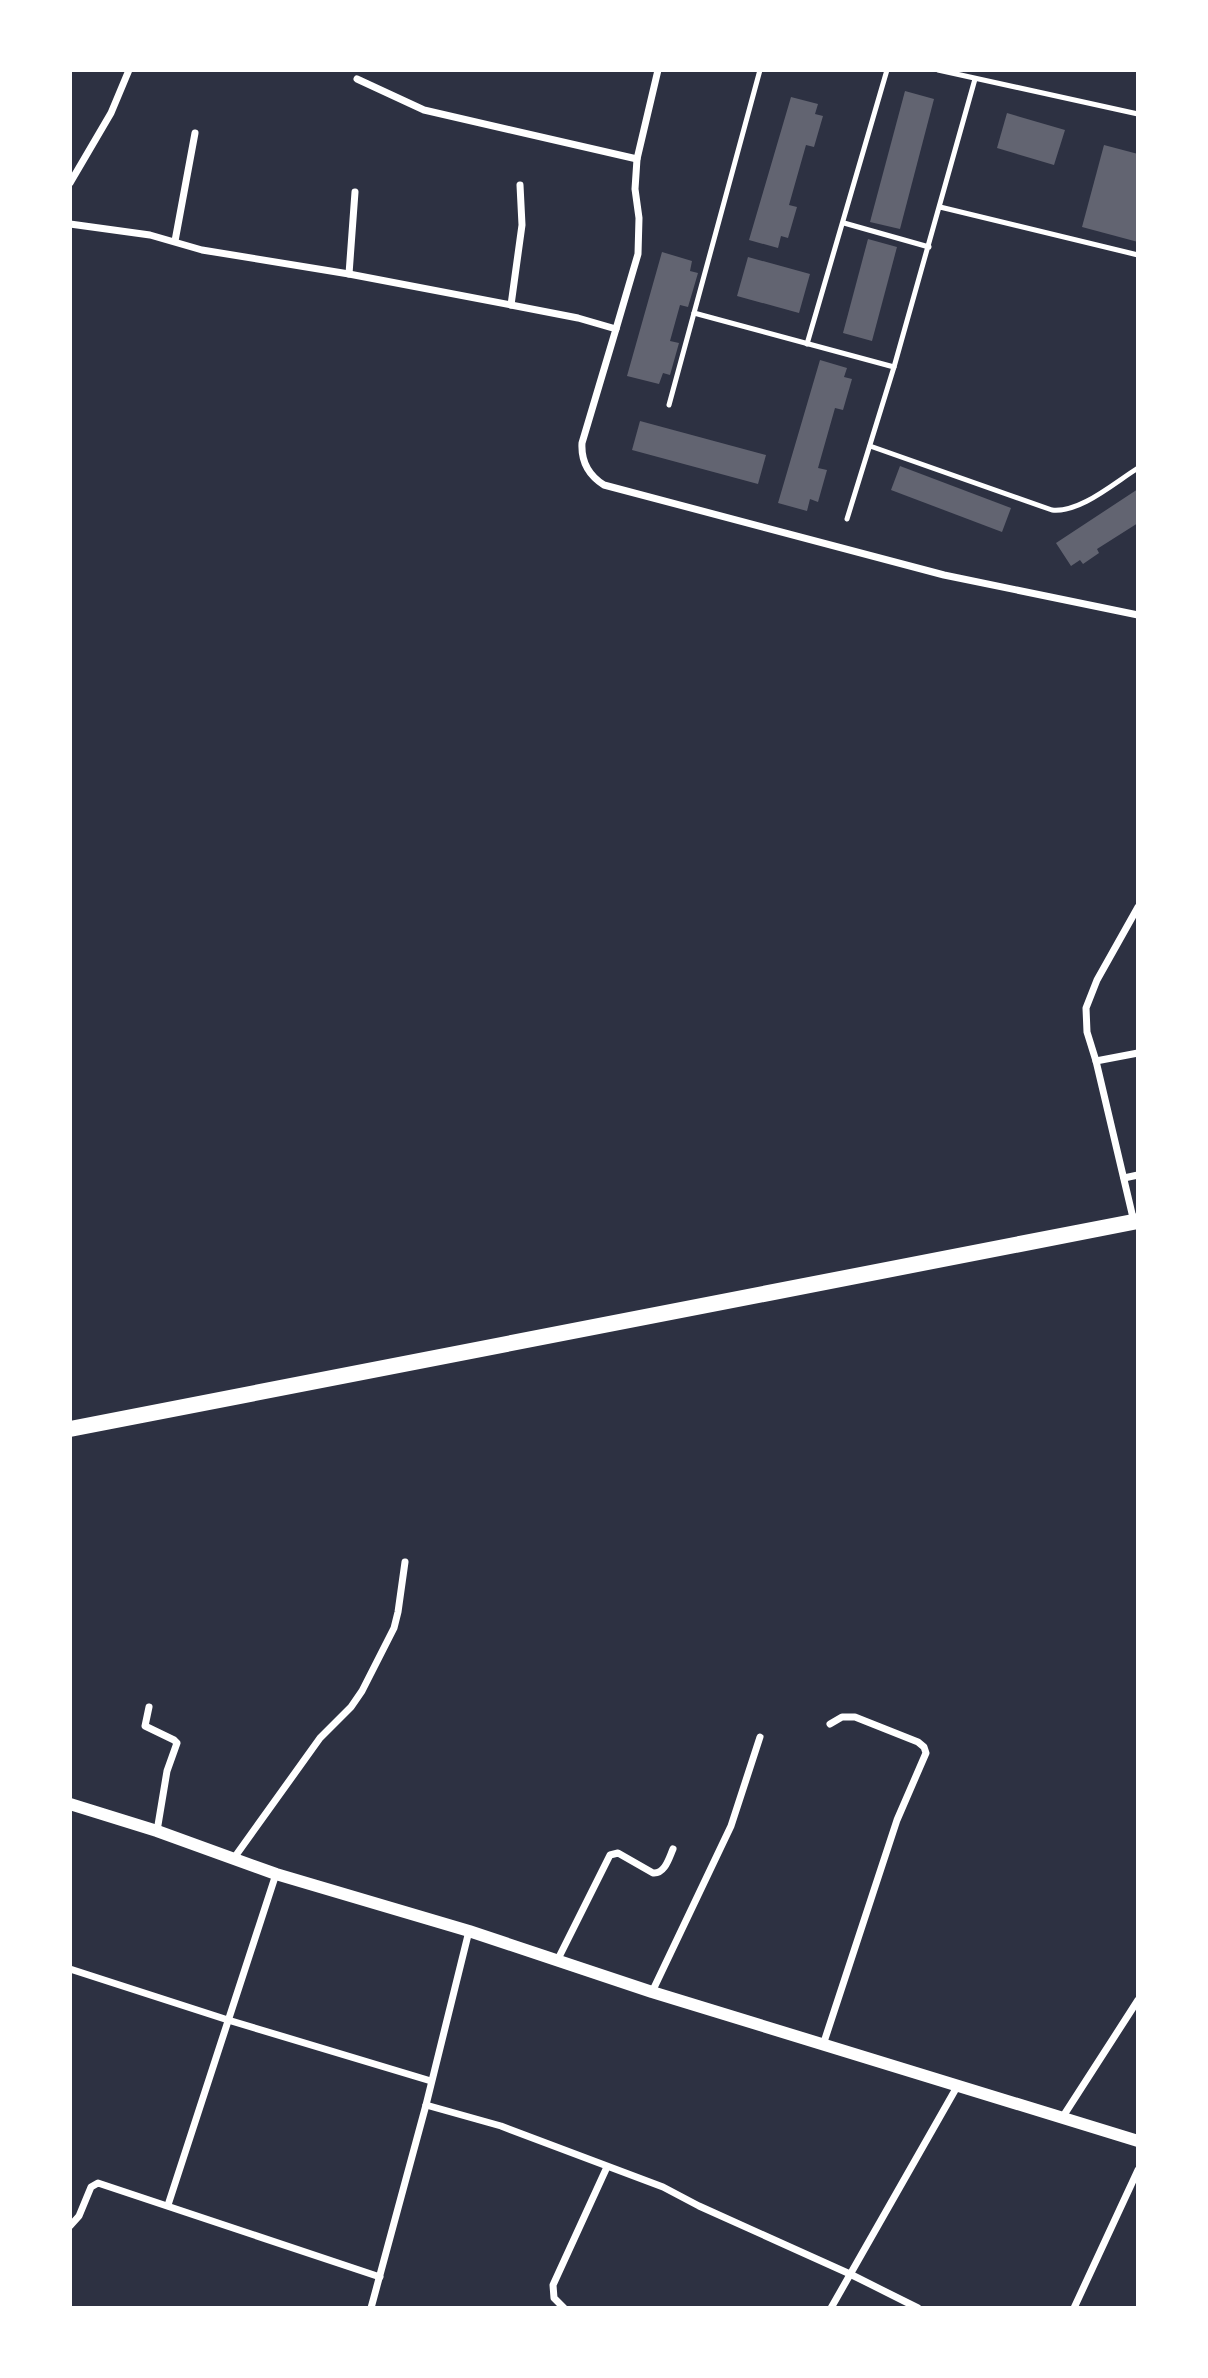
<svg xmlns="http://www.w3.org/2000/svg" width="1208" height="2378" font-family="Lato,sans-serif">
  <rect width="100%" height="100%" fill="#2d3142"/>
  <g fill="#626471">
    <polygon points="905,91 934,99 900,229 870,222"/>
    <polygon points="791,97 818,104 815,114 823,116 814,147 806,145 789,205 797,207 788,238 781,236 778,248 749,240"/>
    <polygon points="1007,113 1065,130 1054,165 997,148"/>
    <polygon points="1104,145 1138,154 1138,242 1082,227"/>
    <polygon points="868,239 897,247 872,341 843,333"/>
    <polygon points="662,252 692,261 690,271 698,273 688,307 680,305 670,341 679,343 670,375 663,373 659,384 627,376"/>
    <polygon points="748,257 810,274 799,313 737,296"/>
    <polygon points="820,360 847,368 844,377 852,379 843,410 835,408 818,468 827,470 818,502 810,499 807,511 778,503"/>
    <polygon points="640,421 766,455 758,484 632,450"/>
    <polygon points="900,466 1011,508 1002,532 891,490"/>
    <polygon points="1138,489 1138,523 1097,549 1099,553 1083,564 1080,560 1071,566 1056,543"/>
  </g>
  <g fill="none" stroke-linecap="round" stroke-linejoin="round">
    <g stroke="#fff" stroke-width="5">
      <polyline points="938,70 1138,114"/>
      <polyline points="940,207 1138,255"/>
      <polyline points="844,223 929,247"/>
      <polyline points="694,313 894,367"/>
      <polyline points="807,344 887,70"/>
      <polyline points="669,405 760,70"/>
      <path d="M870,446L1052,510C1080,513 1114,483 1138,468"/>
      <polyline points="847,519 894,367 975,79"/>
    </g>
    <g stroke="#fff" stroke-width="7">
      <polyline points="357,79 424,110 637,159"/>
      <polyline points="70,183 111,113 129,70"/>
      <path d="M70,224L150,235L202,250L349,274L511,305L578,318L616,329L582,443C581,461 588,475 604,485L944,575L1138,615"/>
      <polyline points="175,241 195,133"/>
      <polyline points="349,274 355,192"/>
      <polyline points="511,305 522,225 520,185"/>
      <polyline points="616,329 638,254 639,218 635,189 637,159 658,70"/>
      <polyline points="1096,1061 1138,1053"/>
      <polyline points="1124,1178 1138,1175"/>
      <polyline points="1134,1222 1096,1061 1087,1032 1086,1008 1097,980 1138,907"/>
      <polyline points="149,1707 145,1726 174,1740 177,1743 167,1771 157,1831"/>
      <polyline points="234,1858 320,1738 351,1707 362,1691 394,1628 398,1612 405,1562"/>
      <path d="M557,1961L610,1855L618,1853L653,1873C665,1874 669,1858 673,1849"/>
      <polyline points="70,1969 228,2020 431,2081"/>
      <polyline points="652,1992 731,1826 760,1737"/>
      <polyline points="823,2045 897,1820 926,1753 924,1747 918,1742 855,1717 842,1717 830,1724"/>
      <polyline points="426,2105 501,2126 663,2187 699,2206 850,2274 918,2308"/>
      <polyline points="1062,2118 1138,2000"/>
      <polyline points="168,2205 276,1874"/>
      <polyline points="70,2226 79,2216 91,2187 98,2183 380,2277"/>
      <polyline points="371,2308 426,2105 469,1931"/>
      <polyline points="564,2308 554,2298 553,2285 607,2167"/>
      <polyline points="831,2308 958,2085"/>
      <polyline points="1074,2308 1138,2170"/>
    </g>
    <polyline stroke="#fff" stroke-width="12" points="70,1804 157,1831 276,1874 469,1931 652,1992 1138,2141"/>
    <polyline stroke="#fff" stroke-width="16" points="70,1429 1138,1221"/>
  </g>
  <rect width="1208" height="2378" fill="none" stroke="#ffffff" stroke-width="144"/>
</svg>
